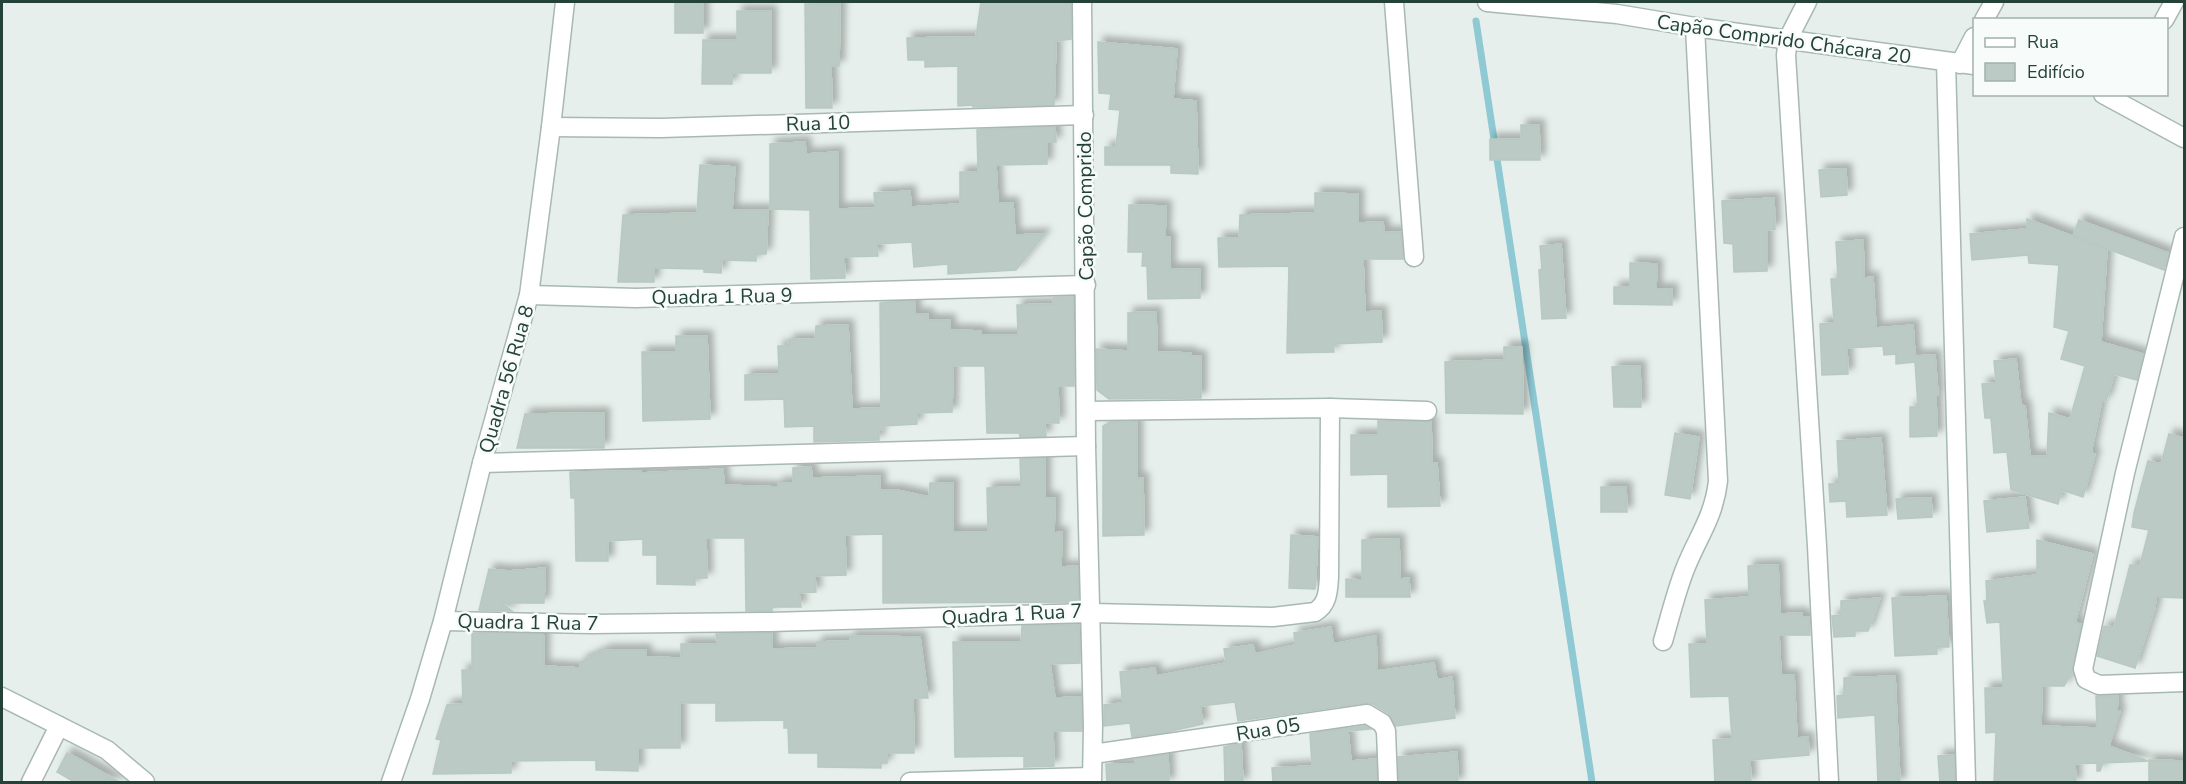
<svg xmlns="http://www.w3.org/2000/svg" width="2186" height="784" font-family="'Nunito Sans',sans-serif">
  <defs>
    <filter id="shadow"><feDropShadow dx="5.5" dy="-5.5" stdDeviation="3" flood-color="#0004"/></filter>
  </defs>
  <rect width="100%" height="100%" fill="#e6efeb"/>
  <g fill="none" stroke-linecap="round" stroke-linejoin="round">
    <polyline stroke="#8ec9d4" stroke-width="7" points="1476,21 1592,782"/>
  </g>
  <g fill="#bbcac4" stroke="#b8c9c2" stroke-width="1.5" filter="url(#shadow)">
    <rect x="675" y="2" width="28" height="31"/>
    <polygon points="981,2 1071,2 1071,39 1056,41 1054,105 973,107 973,105 958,106 958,66 925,67 925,60 908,60 907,38 976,37"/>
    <polygon points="805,4 840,4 839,66 831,66 832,108 806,108"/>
    <polygon points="737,11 771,11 771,73 732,73 732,84 702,84 703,40 737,40"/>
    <polygon points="1098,42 1177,49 1173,99 1196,101 1198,174 1171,173 1171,165 1105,165 1105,147 1116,147 1120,110 1109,109 1111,94 1099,93"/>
    <polygon points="1521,125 1539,125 1540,160 1490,160 1490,139 1521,139"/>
    <polygon points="1055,127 1056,142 1047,142 1047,164 996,165 998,203 1013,203 1015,235 1045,234 1016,270 948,274 948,264 914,267 912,242 877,244 878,256 844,257 845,278 811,279 810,210 770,209 770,144 805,142 806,154 838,152 838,209 875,208 874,193 895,192 910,191 911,207 960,204 960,172 978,172 977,130"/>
    <polygon points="700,165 735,167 732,210 768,210 766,254 756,254 756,261 722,260 721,273 704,272 704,269 654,268 654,282 618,282 623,215 697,213"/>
    <polygon points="1846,169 1847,195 1821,197 1819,170"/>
    <polygon points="1315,193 1358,194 1358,223 1383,222 1384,232 1401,232 1403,259 1363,259 1365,312 1381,311 1382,342 1333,344 1334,352 1287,353 1289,266 1219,267 1218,238 1239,238 1240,215 1315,213"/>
    <polygon points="1774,198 1775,229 1767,230 1767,271 1734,272 1733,244 1724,243 1722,201"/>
    <polygon points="1129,205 1166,206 1165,237 1170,237 1170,269 1200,269 1200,298 1148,299 1147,266 1142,266 1143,252 1128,252"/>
    <polygon points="2027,219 2107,249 2101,342 2143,354 2137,380 2114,374 2106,401 2102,399 2091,453 2095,454 2083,497 2062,490 2058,504 2011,490 2007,452 1994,453 1991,418 1985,418 1984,408 1982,384 1996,383 1994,361 2016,359 2021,405 2025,406 2030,456 2047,456 2049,413 2070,419 2085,366 2061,359 2069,331 2054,327 2059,265 2029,263 2028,255 1972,260 1970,234 2027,229"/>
    <polygon points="2079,220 2168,253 2164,270 2073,236"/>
    <polygon points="1863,240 1864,278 1873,277 1876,328 1913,325 1915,356 1935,355 1938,395 1936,395 1937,436 1910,437 1910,407 1918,407 1915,362 1896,364 1896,354 1884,355 1883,346 1847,348 1848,374 1822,375 1820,324 1834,323 1831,279 1838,279 1836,242"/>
    <polygon points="1561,244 1566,318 1542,319 1539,270 1542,269 1540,246"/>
    <polygon points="1630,263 1657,264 1656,289 1672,289 1672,305 1614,304 1614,287 1630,287"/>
    <polygon points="1073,297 1074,386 1058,386 1059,423 1045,423 1046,436 1020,437 1019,433 987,433 985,366 953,366 952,412 917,413 917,424 883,426 882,430 879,430 879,440 814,442 814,426 785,427 784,399 745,400 745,375 779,374 778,346 789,346 788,340 815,339 816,326 848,325 852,409 881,408 880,303 915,301 915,314 928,314 928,320 950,320 950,330 981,331 981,335 1018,335 1017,305 1054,304 1053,298"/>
    <polygon points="1156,312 1157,352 1191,353 1191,356 1201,356 1201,398 1109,399 1097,390 1096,349 1128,351 1128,313"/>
    <polygon points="676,336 707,336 710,419 643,421 642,352 676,352"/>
    <polygon points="1504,347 1522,347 1523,414 1446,413 1445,362 1504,360"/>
    <polygon points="1640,366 1641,407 1614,407 1612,367"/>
    <polygon points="604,413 604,448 517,448 525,414"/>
    <polygon points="1378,421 1431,421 1432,463 1437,463 1440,506 1388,507 1388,474 1351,475 1351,435 1378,435"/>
    <polygon points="1111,422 1137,422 1137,479 1143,478 1144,535 1103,536 1103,426"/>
    <polygon points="1675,433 1699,437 1690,499 1665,495"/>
    <polygon points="2169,434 2184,438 2184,598 2156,597 2155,607 2135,668 2097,656 2104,626 2114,627 2130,565 2140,565 2149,530 2132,527 2134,513 2148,461 2161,464"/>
    <polygon points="1881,438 1887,515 1847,517 1846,501 1830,502 1829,484 1839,484 1837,441"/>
    <polygon points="1045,458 1045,498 1055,498 1054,533 1062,532 1061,567 1078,566 1079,602 883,603 883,534 845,535 846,575 815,576 816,592 799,593 801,607 772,607 772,611 746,611 745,538 706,538 707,578 695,578 695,585 657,584 657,555 643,555 643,539 608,541 608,561 576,561 575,498 571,498 570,472 641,471 641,473 723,469 724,485 778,487 778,483 793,483 793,468 811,467 812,478 880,476 880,490 897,490 929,497 930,483 953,483 953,532 988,532 987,488 1021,487 1020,459"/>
    <polygon points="1601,487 1626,487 1627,512 1601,512"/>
    <polygon points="2025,497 2029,528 1987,532 1984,501"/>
    <polygon points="1931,498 1932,517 1898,519 1896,499"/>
    <polygon points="1291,535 1318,537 1315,589 1289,588"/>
    <polygon points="1399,539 1400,579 1409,578 1410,597 1346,597 1346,579 1362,580 1362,540"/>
    <polygon points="2037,540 2093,554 2075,623 2081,624 2072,672 2064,686 2042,686 2041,726 2097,728 2096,696 2118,696 2117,711 2120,711 2109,746 2148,761 2103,763 2100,771 2097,771 2097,763 2075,764 2076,783 1994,783 1996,732 1986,733 1985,688 2003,688 2000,622 1987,623 1984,601 1987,601 1986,581 2037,575"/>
    <polygon points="1778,565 1780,614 1802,613 1802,617 1809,617 1810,635 1779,635 1781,675 1794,675 1797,738 1808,737 1809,755 1750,760 1751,783 1715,783 1713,740 1732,739 1729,696 1691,697 1689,644 1707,644 1705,600 1749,597 1748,566"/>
    <polygon points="545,568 544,603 502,603 512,611 479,610 489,569 509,571"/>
    <polygon points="1946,596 1949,647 1936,647 1937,654 1895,656 1892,598"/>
    <polygon points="1880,598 1868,631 1855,631 1855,636 1834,637 1832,616 1841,615 1841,601"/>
    <polygon points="1079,625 1080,663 1050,664 1055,698 1081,697 1082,731 1053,731 1054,766 1024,767 1024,756 955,757 953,642 1021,642 1022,626"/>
    <polygon points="1331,627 1333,644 1376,636 1377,671 1434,663 1437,680 1452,677 1455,718 1396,726 1388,713 1373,704 1365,703 1238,721 1235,702 1200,706 1203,724 1167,732 1132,737 1130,723 1104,726 1104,705 1123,703 1122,697 1124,697 1122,696 1120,672 1155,668 1156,676 1226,663 1224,649 1253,645 1255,654 1295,645 1294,633"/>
    <polygon points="472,633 542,634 544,636 544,666 580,668 580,662 606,650 646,650 646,657 681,658 681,644 717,644 716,634 772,633 772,649 817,648 817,642 850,641 850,636 920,637 928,698 913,698 914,753 887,753 887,763 881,763 881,768 818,767 818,753 789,753 788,728 784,728 784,720 716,721 716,703 680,703 680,748 638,748 638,771 596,770 596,760 511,761 511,773 433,774 441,740 436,739 447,705 463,704 462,670 472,670"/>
    <polygon points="1895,676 1900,783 1878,783 1875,715 1838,718 1837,696 1844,695 1844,678"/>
    <polygon points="1365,726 1370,729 1348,731 1351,761 1376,759 1377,783 1273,783 1272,768 1312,766 1310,734"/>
    <polygon points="1241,744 1243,783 1225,783 1224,747"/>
    <polygon points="1457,752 1458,783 1399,783 1398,757"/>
    <polygon points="67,753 77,758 121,783 76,783 57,772"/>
    <polygon points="1168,754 1169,783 1107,783 1106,764 1136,764 1135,759"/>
    <polygon points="1954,755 1955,783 1940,783 1938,756"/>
    <polygon points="2149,760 2184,761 2184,783 2149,783"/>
  </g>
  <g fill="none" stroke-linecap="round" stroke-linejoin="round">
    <g stroke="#a8b8b2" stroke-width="21">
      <g id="minor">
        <polyline points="1082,2 1086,446 1093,725 1092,782"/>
        <polyline points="1394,2 1414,257"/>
        <polyline points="1487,2 1617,14 1695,27 1974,65"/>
        <polyline points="1807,2 1788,39 1786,55 1817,546 1829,782"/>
        <polyline points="1984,20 1994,2"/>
        <polyline points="2164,20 2174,2"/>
        <polyline points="1946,62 1966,782"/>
        <polyline points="1960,64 1974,37"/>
        <polyline points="2103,94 2184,138"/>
        <polyline points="551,127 661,128 1084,115"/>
        <polyline points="2184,237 2125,473 2083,669 2086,679 2099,685 2184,682"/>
        <polyline points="529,295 636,298 1086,285"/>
        <polyline points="1087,411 1330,408 1427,411"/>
        <polyline points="482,463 1086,446"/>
        <path d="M443,621L591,624L770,622L1091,613L1273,617L1315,612C1328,604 1328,591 1329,577L1330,408"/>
        <path d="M1663,641C1670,617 1676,592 1685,569C1698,536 1714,517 1718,481L1695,27"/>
        <polyline points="2,697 107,750 145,782"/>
        <polyline points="1093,754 1367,714 1382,723 1386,731 1388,782"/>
        <polyline points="31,782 59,726"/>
        <polyline points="391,782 420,699 443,621 482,463 529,295 551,127 565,2"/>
        <polyline points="910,782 1091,777"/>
      </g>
    </g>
    <use href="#minor" stroke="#fff" stroke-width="18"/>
  </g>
  <g text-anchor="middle" stroke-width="5" stroke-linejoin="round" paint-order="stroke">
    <g font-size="20" fill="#24423a" stroke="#f7fbf9">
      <text transform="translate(1784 39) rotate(8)" y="7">Capão Comprido Chácara 20</text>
      <text transform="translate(818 123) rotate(-2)" y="7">Rua 10</text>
      <text transform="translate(1085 206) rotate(-91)" y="7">Capão Comprido</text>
      <text transform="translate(722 296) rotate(-1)" y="7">Quadra 1 Rua 9</text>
      <text transform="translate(506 379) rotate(-74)" y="7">Quadra 56 Rua 8</text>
      <text transform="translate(1012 614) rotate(-3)" y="7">Quadra 1 Rua 7</text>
      <text transform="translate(528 622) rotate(1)" y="7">Quadra 1 Rua 7</text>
      <text transform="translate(1268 729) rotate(-9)" y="7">Rua 05</text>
    </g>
  </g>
  <rect width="2186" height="784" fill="none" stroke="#24423a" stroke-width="6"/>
  <rect x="1973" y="18" width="195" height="78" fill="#f7fbf9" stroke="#a3b1ad" stroke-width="1.5"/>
  <rect x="1985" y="38" width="30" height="9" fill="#ffffff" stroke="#a3b1ad" stroke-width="1.5"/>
  <text x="2027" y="48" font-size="18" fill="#24423a">Rua</text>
  <rect x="1985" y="63" width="30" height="18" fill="#bbcac4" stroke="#a3b1ad" stroke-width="1.5"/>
  <text x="2027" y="78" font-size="18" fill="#24423a">Edifício</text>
</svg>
